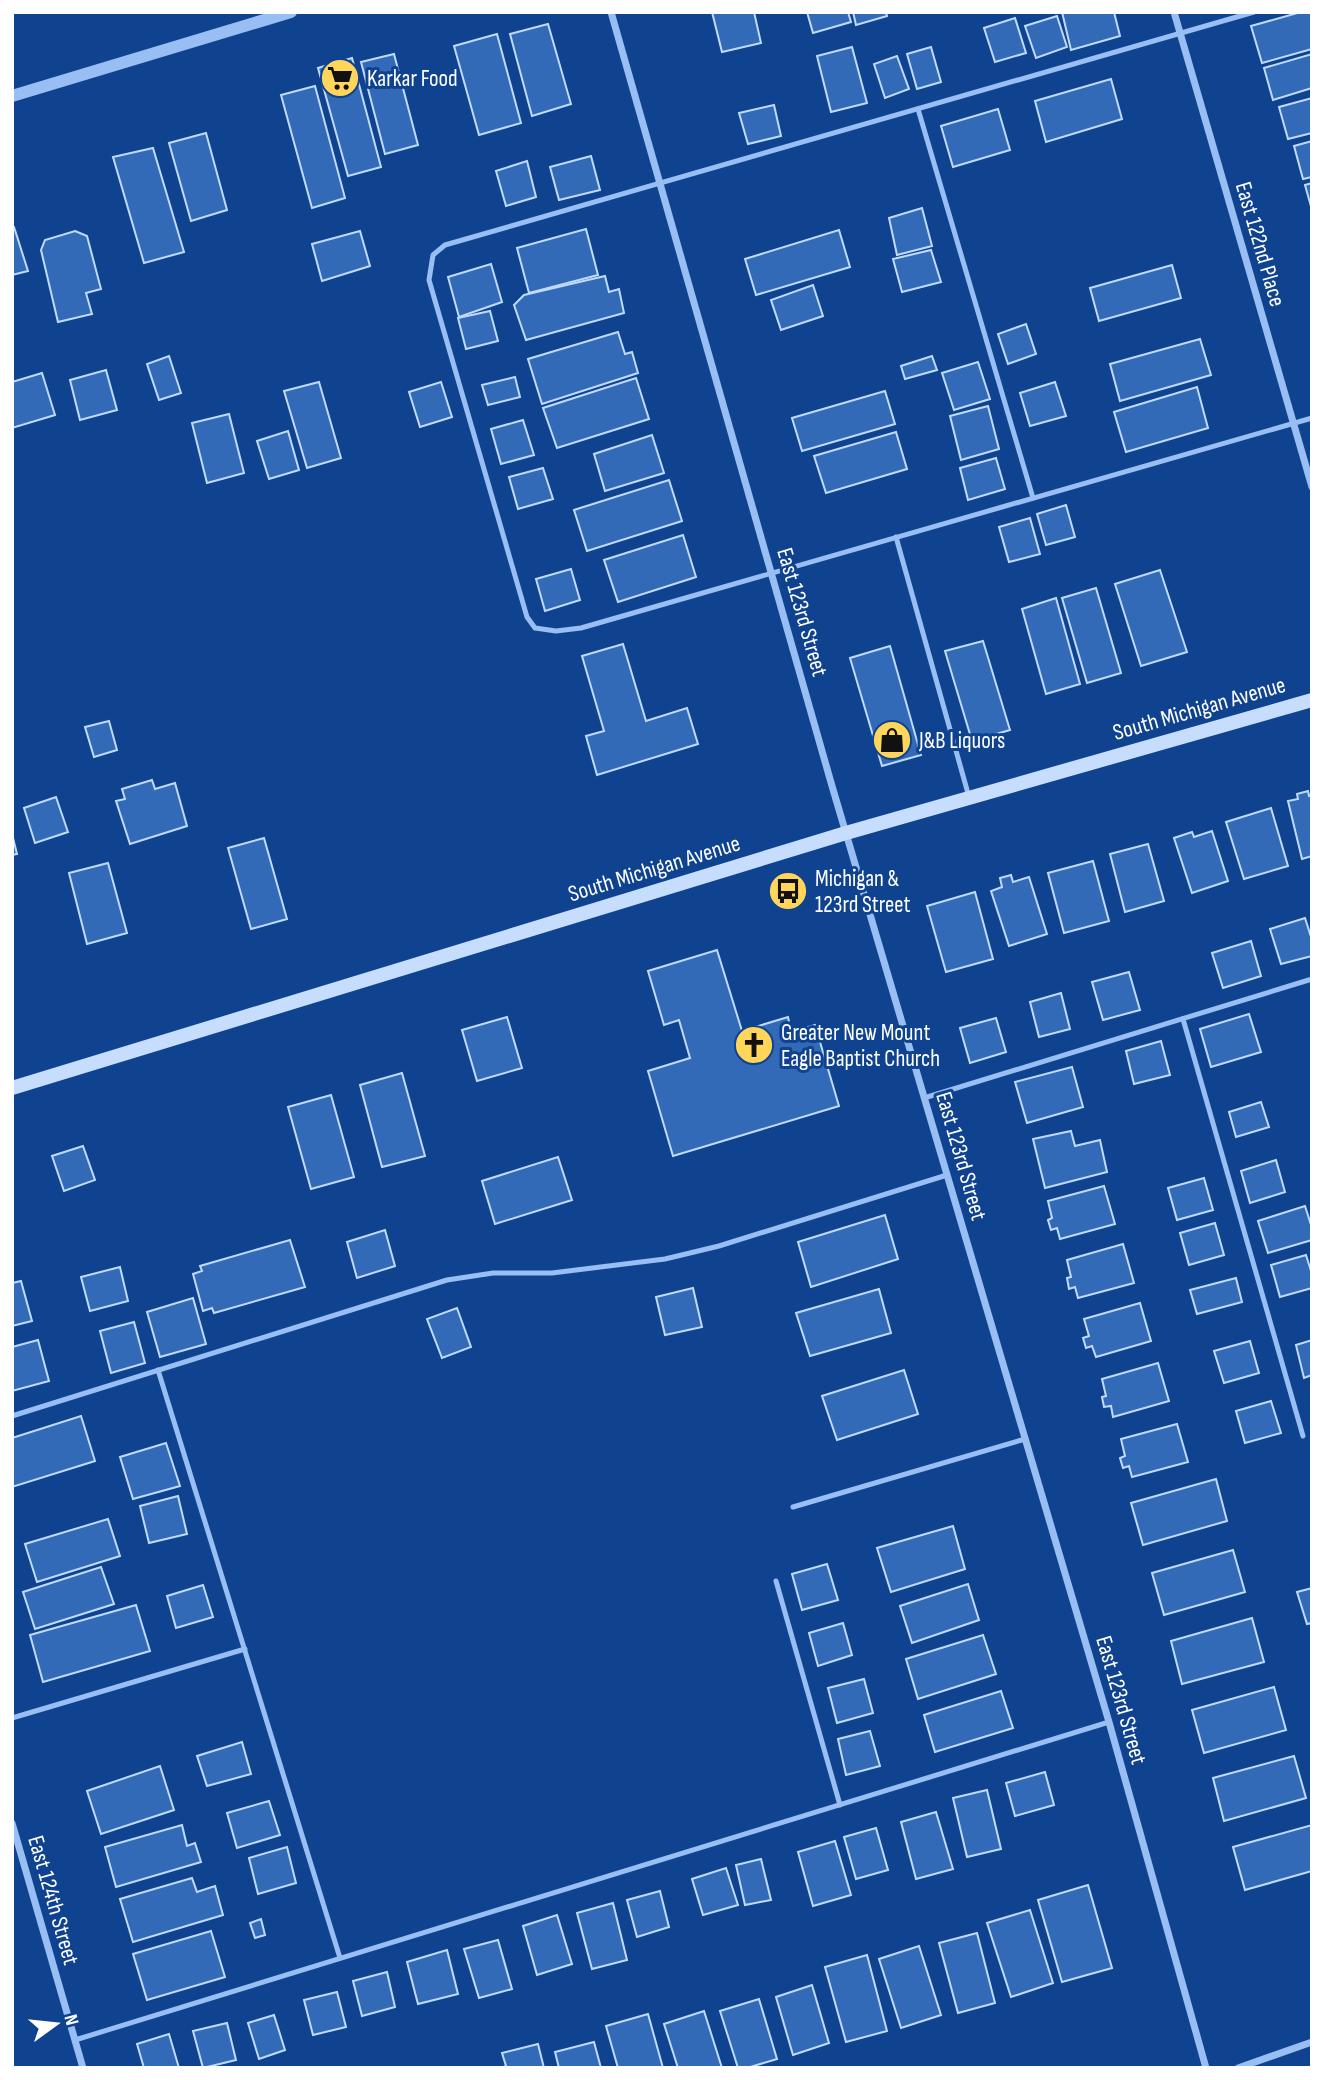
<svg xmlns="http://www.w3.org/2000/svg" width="1324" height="2080" font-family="'Sofia Sans Condensed',sans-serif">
  <rect width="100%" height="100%" fill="#0f438f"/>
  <g fill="#336ab7" stroke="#c0dafe" stroke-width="2">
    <polygon points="712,12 754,12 761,43 722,52"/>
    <polygon points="807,12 848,12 851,22 813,33"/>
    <polygon points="853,12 886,12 887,16 856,25"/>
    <polygon points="1062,12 1114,12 1120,36 1071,50"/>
    <polygon points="1301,12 1312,12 1312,49 1262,63 1251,26"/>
    <polygon points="1057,16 1067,47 1036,58 1025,26"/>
    <polygon points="1015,18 1026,53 995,62 984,28"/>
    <polygon points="548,24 571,104 532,116 510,34"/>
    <polygon points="497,34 521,123 479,135 454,46"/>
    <polygon points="852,47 867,103 831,112 817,56"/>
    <polygon points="931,47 941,82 917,89 907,54"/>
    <polygon points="394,54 418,145 385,154 361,62"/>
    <polygon points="1312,54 1312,88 1273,100 1264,68"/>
    <polygon points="897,56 909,89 885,98 874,64"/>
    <polygon points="352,58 381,167 348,176 318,68"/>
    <polygon points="1111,79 1122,119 1046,142 1035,101"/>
    <polygon points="315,86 345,198 312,208 281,95"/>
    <polygon points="1312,98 1312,133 1288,139 1279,107"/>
    <polygon points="774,105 781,136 748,144 739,113"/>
    <polygon points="998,109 1010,150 953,167 941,126"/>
    <polygon points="206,133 227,210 191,221 169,143"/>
    <polygon points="1312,141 1312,177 1303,179 1294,146"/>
    <polygon points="153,148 184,252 144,263 113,157"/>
    <polygon points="591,156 600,190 559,200 550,167"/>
    <polygon points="527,161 536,197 506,206 496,171"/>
    <polygon points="1312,183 1312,210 1305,185"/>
    <polygon points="922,208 932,246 897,255 889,218"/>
    <polygon points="12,227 14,227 28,271 12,275"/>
    <polygon points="586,229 598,275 529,293 517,248"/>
    <polygon points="839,230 850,267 756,295 745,259"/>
    <polygon points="75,231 87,236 101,289 86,293 92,314 58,322 41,250 45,240"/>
    <polygon points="360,231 370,266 322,281 312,244"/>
    <polygon points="931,250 941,282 902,292 893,259"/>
    <polygon points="491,264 502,302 459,317 448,277"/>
    <polygon points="1172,265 1181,298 1099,321 1090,288"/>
    <polygon points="605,276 609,292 619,289 624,313 526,340 514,305 524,295"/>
    <polygon points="813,285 823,316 781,330 771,300"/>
    <polygon points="490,311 498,341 466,349 458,318"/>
    <polygon points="1026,324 1036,354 1008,364 998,334"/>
    <polygon points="618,332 625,354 632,352 638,373 542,404 528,359"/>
    <polygon points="1200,339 1211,375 1120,401 1110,364"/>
    <polygon points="169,356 181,393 159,400 147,364"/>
    <polygon points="932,356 937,370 905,379 901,366"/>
    <polygon points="978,362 990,399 954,410 942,373"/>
    <polygon points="106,370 117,410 80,420 70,380"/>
    <polygon points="42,373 55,415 12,428 12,382"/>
    <polygon points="515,377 520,397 488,405 482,385"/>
    <polygon points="636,378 649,419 557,448 543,408"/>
    <polygon points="319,382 341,458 307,468 284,391"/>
    <polygon points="441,382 452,417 420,427 409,392"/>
    <polygon points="1055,382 1066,416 1030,426 1020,393"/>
    <polygon points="1197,387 1208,428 1126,452 1114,412"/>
    <polygon points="885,391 895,424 802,451 792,418"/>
    <polygon points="988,406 999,449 961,460 950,416"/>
    <polygon points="229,414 244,473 207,483 192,423"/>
    <polygon points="523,420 534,455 501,464 491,429"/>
    <polygon points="288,431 299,470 269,479 257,441"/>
    <polygon points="896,432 907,469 826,493 814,456"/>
    <polygon points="652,435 664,473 605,491 594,454"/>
    <polygon points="996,458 1005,489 968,500 960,468"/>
    <polygon points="543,468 553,499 518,509 509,477"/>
    <polygon points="669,480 682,521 587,551 574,510"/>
    <polygon points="1066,505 1075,537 1046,545 1037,514"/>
    <polygon points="1030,518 1040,554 1009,562 999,527"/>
    <polygon points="683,535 696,577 618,602 604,560"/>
    <polygon points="571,569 580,600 545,611 536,579"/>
    <polygon points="1160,570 1187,652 1141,666 1115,584"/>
    <polygon points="1096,588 1121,673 1087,683 1062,598"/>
    <polygon points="1056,598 1080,684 1046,694 1022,609"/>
    <polygon points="983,641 1010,730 972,741 945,651"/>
    <polygon points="623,644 646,721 687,708 698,744 597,775 586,736 604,731 582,656"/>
    <polygon points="890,646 921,755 882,766 850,658"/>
    <polygon points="109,721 117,750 94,757 85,727"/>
    <polygon points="152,780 155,789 175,783 187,826 130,844 116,801 125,799 122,789"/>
    <polygon points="1308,791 1309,796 1312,795 1312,856 1302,859 1288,801 1298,799 1297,794"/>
    <polygon points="56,797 68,832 35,843 24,808"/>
    <polygon points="1271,808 1288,866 1244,879 1226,822"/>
    <polygon points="1212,831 1228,881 1192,893 1174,838 1192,832 1194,837"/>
    <polygon points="12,834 17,854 12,855"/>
    <polygon points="264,838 287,919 251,929 228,848"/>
    <polygon points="1148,844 1164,901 1125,912 1110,854"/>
    <polygon points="1093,861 1109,921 1064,933 1048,873"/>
    <polygon points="108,863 127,933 87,944 69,873"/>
    <polygon points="1011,875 1013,882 1029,877 1047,934 1009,946 991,891 1002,887 1000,878"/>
    <polygon points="975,892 993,959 946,972 927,906"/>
    <polygon points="1305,918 1312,940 1312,956 1281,964 1270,929"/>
    <polygon points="1251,941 1261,976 1223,988 1212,953"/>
    <polygon points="717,950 742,1031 788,1017 791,1032 815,1025 839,1106 673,1156 648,1071 690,1058 679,1020 664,1025 648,971"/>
    <polygon points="1129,972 1140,1010 1103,1020 1092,982"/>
    <polygon points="1061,993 1070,1029 1039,1037 1030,1002"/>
    <polygon points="1249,1014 1261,1052 1211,1067 1200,1029"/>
    <polygon points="507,1017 522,1068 477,1081 462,1030"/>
    <polygon points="996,1018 1006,1052 970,1063 960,1028"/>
    <polygon points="1161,1041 1170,1075 1134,1084 1126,1051"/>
    <polygon points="1072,1067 1083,1107 1027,1123 1015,1082"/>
    <polygon points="402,1073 425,1156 382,1167 360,1085"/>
    <polygon points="331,1095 354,1177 311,1189 288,1107"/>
    <polygon points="1261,1102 1269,1127 1236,1137 1229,1112"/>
    <polygon points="1071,1131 1075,1146 1100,1140 1107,1172 1045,1188 1033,1139"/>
    <polygon points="83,1146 95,1180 64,1191 52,1156"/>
    <polygon points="558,1157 572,1200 495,1224 482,1181"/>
    <polygon points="1276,1160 1285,1192 1250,1203 1241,1171"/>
    <polygon points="1204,1178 1213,1210 1177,1220 1168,1188"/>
    <polygon points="1104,1186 1115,1224 1060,1239 1057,1228 1051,1230 1048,1220 1052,1218 1048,1201"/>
    <polygon points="1305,1206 1312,1228 1312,1240 1268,1253 1258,1221"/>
    <polygon points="885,1215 898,1259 811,1287 798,1242"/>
    <polygon points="1215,1223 1224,1255 1189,1265 1180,1233"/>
    <polygon points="385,1230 395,1266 357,1278 347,1242"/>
    <polygon points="290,1240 305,1287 214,1313 212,1308 203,1311 193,1274 202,1271 200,1266"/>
    <polygon points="1123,1244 1134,1283 1078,1298 1075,1287 1069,1289 1067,1278 1071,1277 1067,1260"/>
    <polygon points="1306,1255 1312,1274 1312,1288 1280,1297 1271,1265"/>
    <polygon points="120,1267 128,1301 90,1311 81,1277"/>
    <polygon points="1236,1278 1242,1302 1197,1314 1190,1290"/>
    <polygon points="21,1281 32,1321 12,1326 12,1283"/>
    <polygon points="693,1288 702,1327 665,1335 656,1297"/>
    <polygon points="879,1289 891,1333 810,1356 796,1313"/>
    <polygon points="193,1298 206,1344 160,1357 147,1312"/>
    <polygon points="1140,1303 1151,1341 1096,1357 1092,1346 1086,1348 1083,1338 1089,1336 1084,1319"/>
    <polygon points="457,1308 471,1347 442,1358 427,1319"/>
    <polygon points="134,1322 145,1363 111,1373 100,1331"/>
    <polygon points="38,1340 49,1381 12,1391 12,1347"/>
    <polygon points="1312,1340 1312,1375 1304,1378 1296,1345"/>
    <polygon points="1250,1341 1259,1373 1224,1383 1214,1351"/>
    <polygon points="1158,1363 1169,1401 1113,1417 1111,1406 1104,1407 1102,1397 1106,1396 1102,1379"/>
    <polygon points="904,1370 918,1414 837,1440 822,1396"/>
    <polygon points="1271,1401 1281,1433 1245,1443 1236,1411"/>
    <polygon points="81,1416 95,1461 12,1487 12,1438"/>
    <polygon points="1177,1424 1188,1462 1132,1477 1129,1466 1123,1468 1120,1458 1125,1456 1121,1439"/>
    <polygon points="166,1443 180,1486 133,1499 120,1457"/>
    <polygon points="1216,1479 1227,1521 1143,1545 1131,1503"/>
    <polygon points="178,1496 187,1534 149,1543 140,1506"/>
    <polygon points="108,1519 120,1556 37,1582 25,1544"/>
    <polygon points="953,1526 965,1569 891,1592 877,1548"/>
    <polygon points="1233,1550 1245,1592 1164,1615 1152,1573"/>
    <polygon points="827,1564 838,1600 802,1610 792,1574"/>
    <polygon points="101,1567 114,1604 35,1629 23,1592"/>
    <polygon points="968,1584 979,1620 912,1643 900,1606"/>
    <polygon points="203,1585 213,1617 176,1628 167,1596"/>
    <polygon points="1312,1588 1312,1623 1307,1624 1297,1592"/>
    <polygon points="136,1605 150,1651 43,1682 30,1635"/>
    <polygon points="1252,1618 1264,1662 1182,1684 1171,1641"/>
    <polygon points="843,1623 852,1655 818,1666 809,1633"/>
    <polygon points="983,1635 996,1674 918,1699 906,1659"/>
    <polygon points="864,1679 873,1713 837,1723 828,1688"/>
    <polygon points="1274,1687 1286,1730 1204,1753 1192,1710"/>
    <polygon points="1001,1691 1013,1728 935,1752 924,1715"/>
    <polygon points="870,1731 880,1766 846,1775 838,1739"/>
    <polygon points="242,1742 251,1774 207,1786 197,1756"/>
    <polygon points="1294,1756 1306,1798 1224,1821 1213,1778"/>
    <polygon points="160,1766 174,1810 101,1834 87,1791"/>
    <polygon points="1045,1772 1054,1805 1015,1816 1006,1783"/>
    <polygon points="987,1790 1001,1849 967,1857 953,1798"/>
    <polygon points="269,1801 280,1835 237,1848 227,1813"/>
    <polygon points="936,1812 953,1869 916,1879 901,1822"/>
    <polygon points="182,1825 187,1846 195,1843 201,1862 116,1887 105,1847"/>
    <polygon points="1312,1825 1312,1871 1245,1890 1233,1847"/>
    <polygon points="876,1828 888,1870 856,1879 844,1837"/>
    <polygon points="835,1841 851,1895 813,1906 798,1852"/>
    <polygon points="287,1847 296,1883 258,1894 249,1858"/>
    <polygon points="761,1859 771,1900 745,1905 736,1865"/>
    <polygon points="726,1868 738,1905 703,1915 692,1879"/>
    <polygon points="192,1878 197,1892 215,1886 223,1915 133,1942 120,1899"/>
    <polygon points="1088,1885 1112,1968 1062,1982 1038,1900"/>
    <polygon points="660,1891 669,1927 637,1937 627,1900"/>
    <polygon points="613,1903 627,1960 592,1969 577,1913"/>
    <polygon points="1030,1910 1053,1983 1011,1997 987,1923"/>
    <polygon points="557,1915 572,1964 537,1975 523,1926"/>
    <polygon points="261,1919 265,1935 255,1938 250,1923"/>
    <polygon points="211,1931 225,1977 147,2000 133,1954"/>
    <polygon points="977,1933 995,2003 958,2013 939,1943"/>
    <polygon points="498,1940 512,1989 479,1998 464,1949"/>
    <polygon points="919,1946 941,2015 901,2028 879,1959"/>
    <polygon points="447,1950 458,1994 418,2004 407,1962"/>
    <polygon points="867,1955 887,2031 846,2042 825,1967"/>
    <polygon points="387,1972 395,2007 362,2016 353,1981"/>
    <polygon points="812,1985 829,2043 793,2055 776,1997"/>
    <polygon points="337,1992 346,2027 313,2035 304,2000"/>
    <polygon points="759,1999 777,2059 747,2068 738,2068 720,2011"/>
    <polygon points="704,2011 722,2068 678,2068 664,2024"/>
    <polygon points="648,2014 663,2068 618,2068 606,2026"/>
    <polygon points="274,2015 285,2050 259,2059 248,2023"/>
    <polygon points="227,2023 236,2060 203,2068 193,2031"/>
    <polygon points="169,2034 179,2068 144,2068 137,2044"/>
    <polygon points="594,2042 601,2068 559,2068 555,2052"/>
    <polygon points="538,2044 544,2068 501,2068 506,2066 502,2053"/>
  </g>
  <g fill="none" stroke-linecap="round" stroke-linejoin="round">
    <g stroke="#98bef3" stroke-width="5">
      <polyline points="1254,12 445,245 433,255 429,280 527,617 535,628 556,631 581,628 1312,418"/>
      <polyline points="918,109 1033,498"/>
      <polyline points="896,537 969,797"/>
      <polyline points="1183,1019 1303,1436"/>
      <polyline points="924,1098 1312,979"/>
      <polyline points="158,1370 340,1958"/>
      <polyline points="12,1416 447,1280 493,1273 552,1273 665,1259 719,1246 947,1175"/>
      <polyline points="793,1507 1025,1439"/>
      <polyline points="776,1581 840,1805"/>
      <polyline points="12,1718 245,1649"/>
      <polyline points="75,2040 1109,1722"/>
    </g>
    <g stroke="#98bef3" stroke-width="7">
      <polyline points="611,12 832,786 1109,1722 1206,2068"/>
      <polyline points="1174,12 1312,487"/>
      <polyline points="12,1823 83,2068"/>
      <polyline points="1238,2068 1312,2042"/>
    </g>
    <polyline stroke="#98bef3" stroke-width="12" points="12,96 291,12"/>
    <polyline stroke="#c7ddfd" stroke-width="14" points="12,1088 846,833 1312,700"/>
  </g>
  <defs>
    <g id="supermarket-disc" transform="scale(2.0125)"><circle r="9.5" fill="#ffd55a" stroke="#0f438f"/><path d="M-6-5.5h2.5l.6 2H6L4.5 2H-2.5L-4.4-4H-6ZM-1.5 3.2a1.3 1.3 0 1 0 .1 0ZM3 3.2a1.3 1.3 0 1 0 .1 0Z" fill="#111"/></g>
    <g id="shop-disc" transform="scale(2.0125)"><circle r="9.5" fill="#ffd55a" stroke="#0f438f"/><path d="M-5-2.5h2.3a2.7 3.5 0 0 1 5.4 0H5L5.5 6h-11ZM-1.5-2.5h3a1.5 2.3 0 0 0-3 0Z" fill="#111"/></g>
    <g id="bus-disc" transform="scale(2.0125)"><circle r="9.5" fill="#ffd55a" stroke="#0f438f"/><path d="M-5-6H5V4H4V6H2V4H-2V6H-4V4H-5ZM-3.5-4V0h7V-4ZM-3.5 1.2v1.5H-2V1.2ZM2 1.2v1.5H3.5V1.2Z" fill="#111"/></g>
    <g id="church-disc" transform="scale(2.0125)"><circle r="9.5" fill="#ffd55a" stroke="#0f438f"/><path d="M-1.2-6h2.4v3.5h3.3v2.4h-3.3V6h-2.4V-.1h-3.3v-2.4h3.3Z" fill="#111"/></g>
  </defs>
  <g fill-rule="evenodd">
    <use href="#supermarket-disc" x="340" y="78"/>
    <use href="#shop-disc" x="892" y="740"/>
    <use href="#bus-disc" x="788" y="891"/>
    <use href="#church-disc" x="754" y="1045"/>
  </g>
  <g text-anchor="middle" stroke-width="6" stroke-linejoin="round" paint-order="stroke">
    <g font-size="23" fill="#fff" stroke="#0f438f" text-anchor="start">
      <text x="367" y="86">Karkar Food</text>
      <text x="919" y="748">J&amp;B Liquors</text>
      <text x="815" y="886">Michigan &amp;<tspan x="815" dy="26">123rd Street</tspan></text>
      <text x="781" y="1040">Greater New Mount<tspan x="781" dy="26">Eagle Baptist Church</tspan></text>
    </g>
    <g font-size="23" fill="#fff" stroke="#0f438f">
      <text transform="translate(1261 244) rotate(74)" y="8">East 122nd Place</text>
      <text transform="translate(803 612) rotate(74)" y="8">East 123rd Street</text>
      <text transform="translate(1199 708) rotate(-16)" y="8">South Michigan Avenue</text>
      <text transform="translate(654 868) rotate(-17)" y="8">South Michigan Avenue</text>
      <text transform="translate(962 1156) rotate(74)" y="8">East 123rd Street</text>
      <text transform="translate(1122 1700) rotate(74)" y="8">East 123rd Street</text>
      <text transform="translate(54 1900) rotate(74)" y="8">East 124th Street</text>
    </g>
  </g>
  <rect width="1324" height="2080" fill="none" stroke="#ffffff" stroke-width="28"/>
  <g transform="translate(56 2024) rotate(75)" stroke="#0f438f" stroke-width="5" paint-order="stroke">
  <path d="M0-5L12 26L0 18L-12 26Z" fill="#ffffff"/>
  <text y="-10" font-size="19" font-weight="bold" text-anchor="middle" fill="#ffffff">N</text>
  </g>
</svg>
